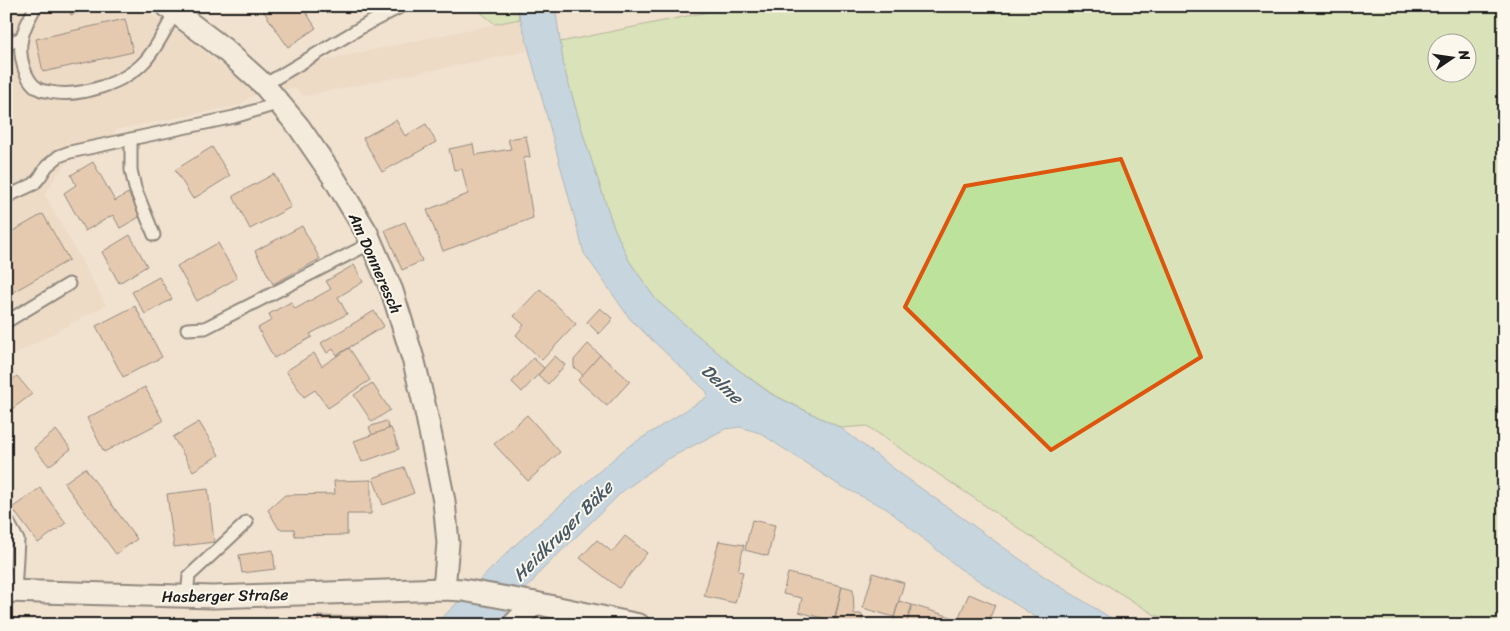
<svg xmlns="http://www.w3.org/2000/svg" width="1510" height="631" font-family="Sriracha,sans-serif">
  <rect width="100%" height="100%" fill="#f1e1cf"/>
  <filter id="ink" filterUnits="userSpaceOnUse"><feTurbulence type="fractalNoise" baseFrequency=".02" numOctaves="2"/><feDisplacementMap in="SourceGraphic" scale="10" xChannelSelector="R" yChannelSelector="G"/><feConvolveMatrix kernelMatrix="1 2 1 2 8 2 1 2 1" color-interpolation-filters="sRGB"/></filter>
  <g filter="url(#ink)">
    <polygon fill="#ead2bb" points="6,6 136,6 178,31 238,78 520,19 528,51 304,96 293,88 249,97 241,105 115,130 118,146 72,156 54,179 45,195 106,305 6,359"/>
    <g fill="#bde29c" stroke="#6c7f5c" fill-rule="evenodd">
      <polygon points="473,6 516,6 520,19 495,24"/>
      <path d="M737,6H1504V625H1187L1155,615L1054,552L867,426L841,428L772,394L736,368L656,300L628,259L613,225L586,144L564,68L560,42ZM1438,42H1468V72H1438Z"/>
    </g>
    <polygon fill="#93c6f0" stroke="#63829b" points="517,6 555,6 564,68 586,144 613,225 628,259 656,300 736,368 771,394 841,428 901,474 1045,577 1122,625 1048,625 959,568 887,509 839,485 760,433 740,427 725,429 666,460 623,491 541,571 497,625 435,625 516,544 626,448 707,397 707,392 630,319 584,253"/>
    <g fill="#daae8b" stroke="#1c1c1c">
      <polygon points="68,6 88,6 89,8 71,15"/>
      <polygon points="266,6 302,6 316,28 288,47 262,9"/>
      <polygon points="6,18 13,33 6,37"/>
      <polygon points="125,19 133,52 43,72 36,39"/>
      <polygon points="396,120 405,136 426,124 436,142 382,172 363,138"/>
      <polygon points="526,136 530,157 523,158 533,218 443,251 427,210 468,194 462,169 454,170 449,149 473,144 475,155 511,149 508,139"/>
      <polygon points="212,147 230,176 193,199 175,170"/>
      <polygon points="93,162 115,201 128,193 141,216 120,228 113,215 85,231 64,193 76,185 71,175"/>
      <polygon points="274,174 291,207 250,229 233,196"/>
      <polygon points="43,214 69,260 6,296 6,235"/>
      <polygon points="405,222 422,261 402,270 385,230"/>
      <polygon points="302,226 320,259 273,284 255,251"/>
      <polygon points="130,235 147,266 119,283 102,252"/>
      <polygon points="218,243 237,278 197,301 177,266"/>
      <polygon points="354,265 363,282 338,297 347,314 310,334 312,337 274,358 258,328 272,320 269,314 291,302 295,309 331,289 326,281"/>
      <polygon points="159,277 172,299 145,314 132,292"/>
      <polygon points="540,289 576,324 542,360 516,335 524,325 514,316"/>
      <polygon points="135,306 162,357 123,377 96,326"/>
      <polygon points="600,308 613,319 599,334 587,322"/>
      <polygon points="374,311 384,326 337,355 333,349 327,353 321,343"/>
      <polygon points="588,344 600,355 583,375 574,367 574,360"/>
      <polygon points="349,348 370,380 328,408 315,390 304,397 286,371 314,353 322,366"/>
      <polygon points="600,355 630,381 607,406 578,380"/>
      <polygon points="555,356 565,365 548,384 538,375"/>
      <polygon points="533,358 544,368 522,392 512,382"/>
      <polygon points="17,376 32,394 8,412 6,409 6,385"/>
      <polygon points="372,383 390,410 372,422 354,395"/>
      <polygon points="145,387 163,421 104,452 87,418"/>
      <polygon points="527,415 560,452 528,481 494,444"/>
      <polygon points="386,421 389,429 372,435 369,427"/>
      <polygon points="199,422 219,455 193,471 173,437"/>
      <polygon points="391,428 399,449 362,462 354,441"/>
      <polygon points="56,430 71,449 49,466 34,448"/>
      <polygon points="404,467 414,493 383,505 373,478"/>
      <polygon points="85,468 137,539 116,554 64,483"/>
      <polygon points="371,480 371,514 347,514 347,535 295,536 294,529 279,529 268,510 285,495 335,494 334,481"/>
      <polygon points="40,488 66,523 38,543 12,508"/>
      <polygon points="208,489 214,542 174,547 167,494"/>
      <polygon points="752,520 775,525 768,556 745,550"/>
      <polygon points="625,536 647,553 619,588 580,558 597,540 612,552"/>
      <polygon points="719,541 744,545 738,571 743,572 735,603 704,596"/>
      <polygon points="273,550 275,569 242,573 239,555"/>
      <polygon points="788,573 842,586 834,621 799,612 802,598 783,594"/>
      <polygon points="873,573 904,583 894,617 863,608"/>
      <polygon points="842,586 853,589 854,614 862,614 862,625 834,625"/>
      <polygon points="969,594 995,605 987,625 972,625 958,619"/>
      <polygon points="899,601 912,605 906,625 892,625"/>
      <polygon points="912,605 958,619 957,625 906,625"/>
      <polygon points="318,616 386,617 385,625 318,625"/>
    </g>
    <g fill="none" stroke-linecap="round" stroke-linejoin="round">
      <g stroke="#1c1c1c" stroke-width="15">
        <g id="service">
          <path d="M36,6C31,15 24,27 22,38C18,53 24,81 39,89C42,91 47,91 50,92C80,98 125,83 145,61C158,46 166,29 175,12"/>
          <polyline points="6,45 21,38"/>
          <polyline points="264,85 367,24 402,6"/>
          <polyline points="131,139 131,170 135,188 154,235"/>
          <polyline points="6,197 34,184 40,177 47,166 59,156 70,152 234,117 280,103"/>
          <polyline points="6,322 69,284"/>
          <polyline points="187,329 205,328 371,243"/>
          <polyline points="6,518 18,540 15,592"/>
          <polyline points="187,596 189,576 247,522"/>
        </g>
      </g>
      <g stroke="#1c1c1c" stroke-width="25">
        <g id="minor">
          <polyline points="167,6 224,49 264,85 299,127 334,178 367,233 392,291 414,362 426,412 444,501 448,543 444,589"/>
          <polyline points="6,591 213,597 444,589 463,590 535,603 639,625"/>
          <polyline points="513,625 535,603"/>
        </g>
      </g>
      <use href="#service" stroke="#fbf7ec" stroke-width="11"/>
      <use href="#minor" stroke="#fbf7ec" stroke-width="21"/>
    </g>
  </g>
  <path d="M0 0H1510V631H0ZM1121,159L1201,357L1051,450L905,307L965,186Z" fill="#f1e1cf" fill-opacity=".55" fill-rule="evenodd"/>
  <path fill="none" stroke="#de560d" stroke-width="4" stroke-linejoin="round" d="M1121,159L1201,357L1051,450L905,307L965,186Z"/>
  <g text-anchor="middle" stroke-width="4" stroke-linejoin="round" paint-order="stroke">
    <g font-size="16" fill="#1c1c1c" stroke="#fbf7ec">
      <text transform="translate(376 263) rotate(66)" y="6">Am Donneresch</text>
      <text transform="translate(225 595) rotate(-1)" y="6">Hasberger Straße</text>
    </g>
    <g font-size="18" font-style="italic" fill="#465866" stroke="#fbf7ec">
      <text transform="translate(722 384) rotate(43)" y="6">Delme</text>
      <text transform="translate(563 531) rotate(-45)" y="6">Heidkruger Bäke</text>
    </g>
  </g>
  <rect width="1510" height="631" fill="none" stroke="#fbf7ec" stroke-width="25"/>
  <rect x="12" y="12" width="1485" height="606" fill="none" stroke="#1c1c1c" stroke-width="2" filter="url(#ink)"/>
  <g transform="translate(1452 58) rotate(77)"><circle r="24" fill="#fbf7ec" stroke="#a29f99"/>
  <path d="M0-4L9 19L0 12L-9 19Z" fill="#1c1c1c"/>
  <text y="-8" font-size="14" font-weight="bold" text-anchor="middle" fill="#1c1c1c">N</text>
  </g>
</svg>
